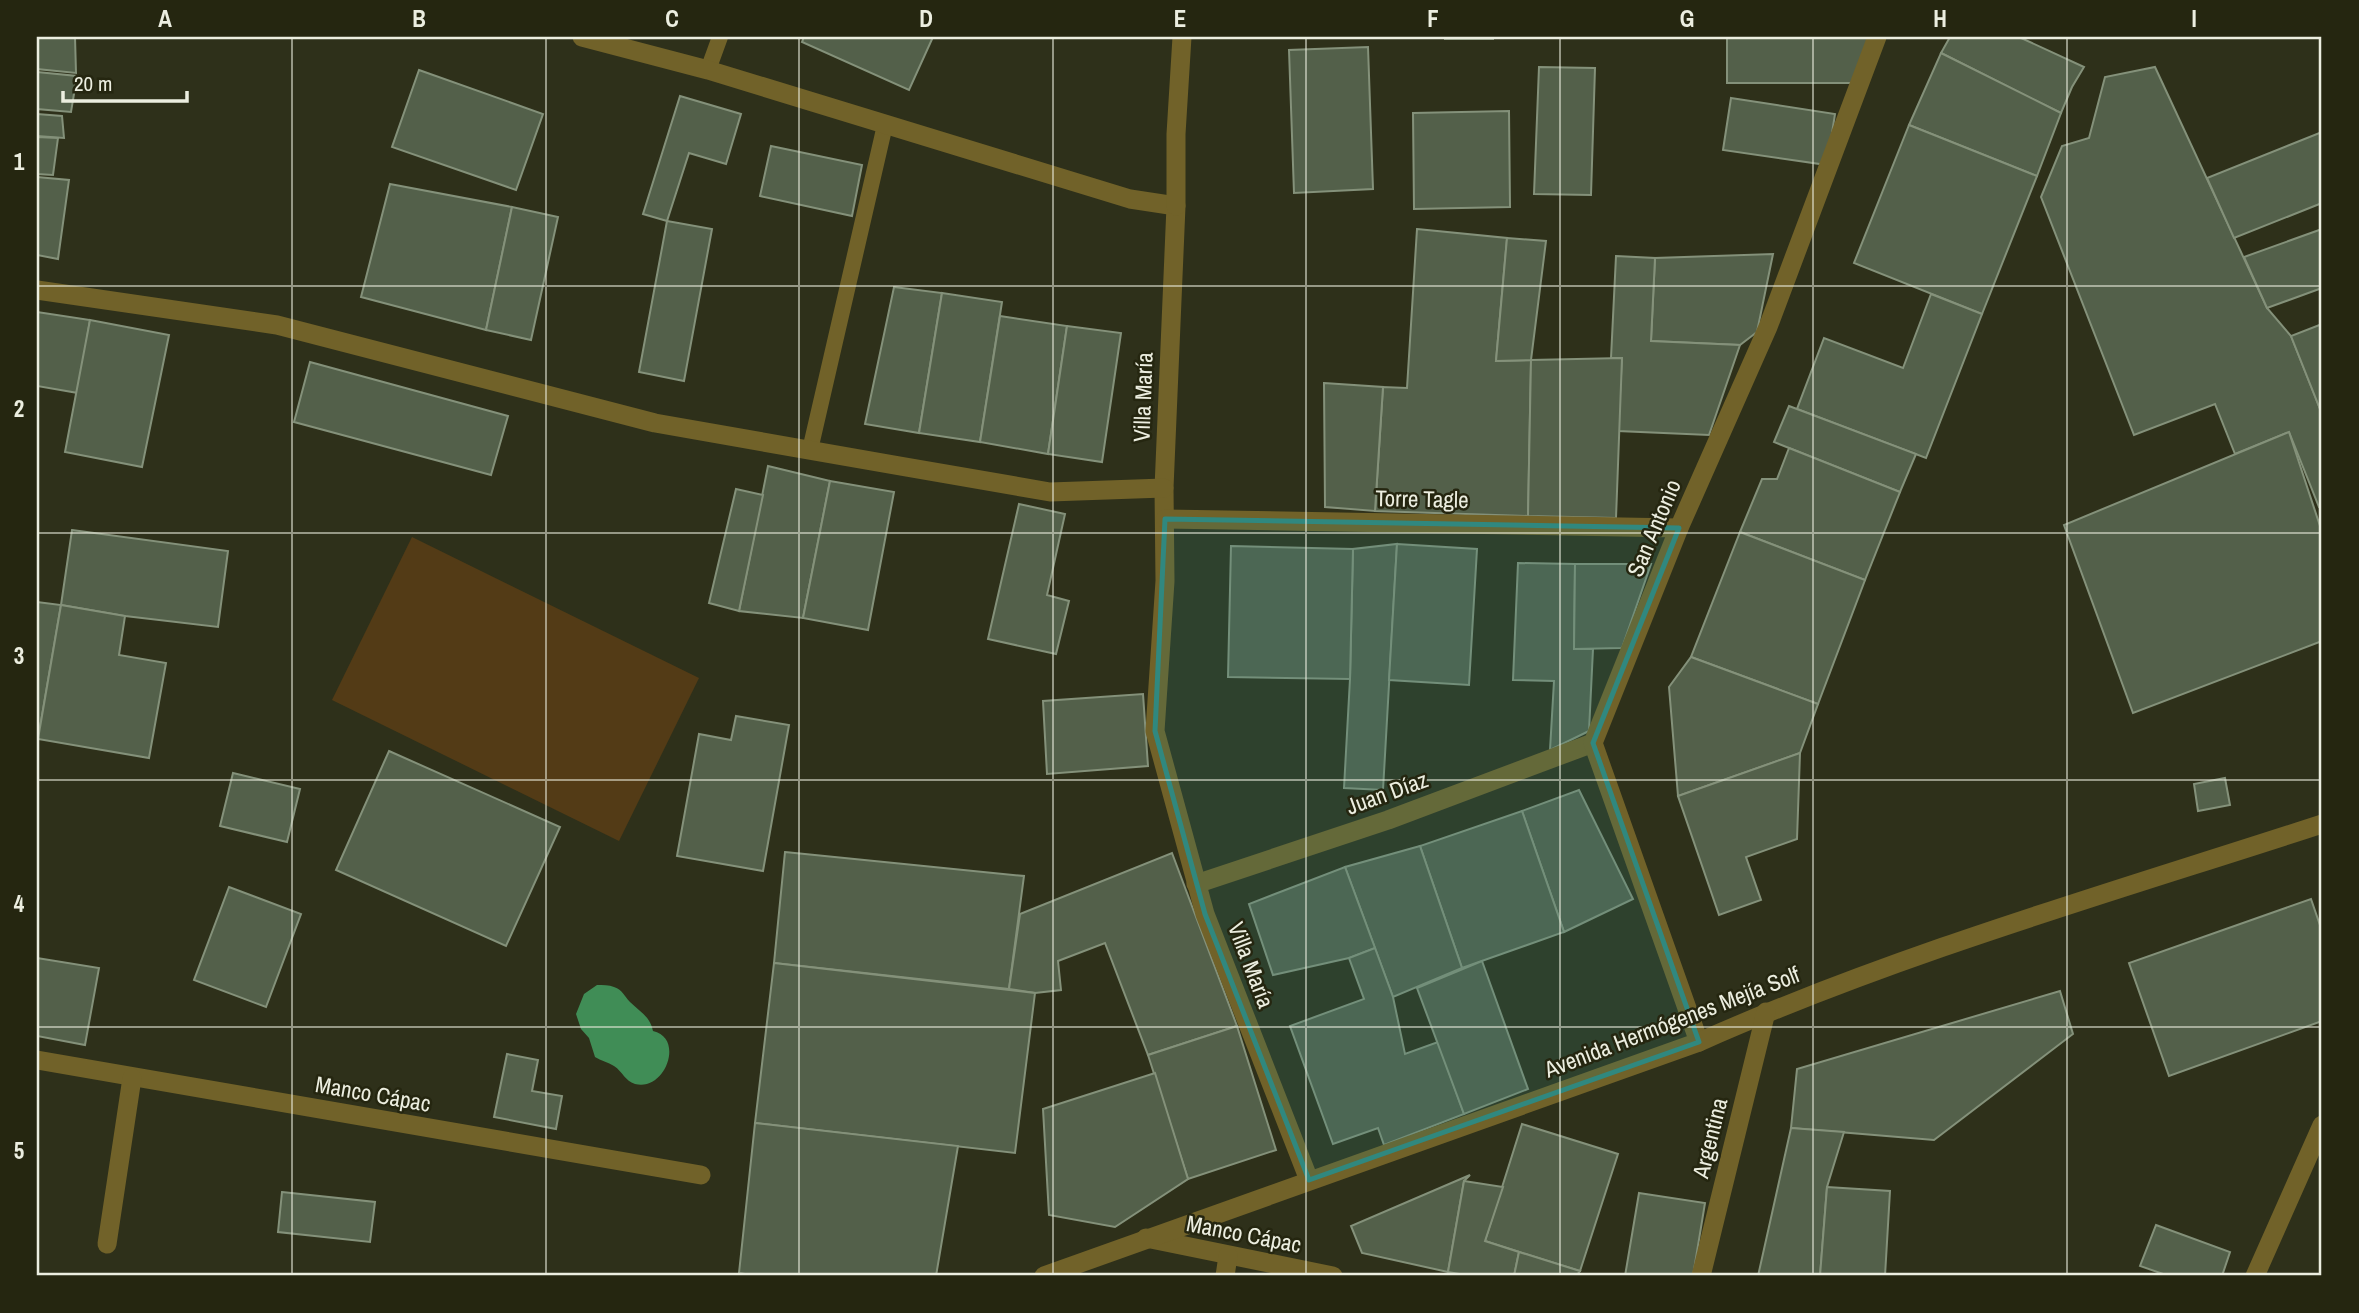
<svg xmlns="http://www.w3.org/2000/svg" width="2359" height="1313" font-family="'Archivo Narrow',sans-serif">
  <rect width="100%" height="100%" fill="#2e301a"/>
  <polygon fill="#533b16" points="412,537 699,678 619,841 332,700"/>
  <path fill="#408d56" d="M597,985C603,985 609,985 614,987C623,990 624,996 630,1002C640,1012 650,1016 653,1031C685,1038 665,1092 635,1084C625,1081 623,1072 614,1066C608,1062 601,1061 595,1057L589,1038L581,1029L576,1014L584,994Z"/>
  <g fill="#53604a" stroke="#84917a" stroke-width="2">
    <polygon points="37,37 75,37 76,73 37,69"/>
    <polygon points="804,37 933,37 909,90 802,42"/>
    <rect x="1445" y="37" width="48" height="2"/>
    <polygon points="1727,37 1870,37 1853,83 1727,83"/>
    <polygon points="1950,37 2019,37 2084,67 2072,87 2061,113 1941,53"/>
    <polygon points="1368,47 1373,189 1294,193 1289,50"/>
    <polygon points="1941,53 2061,113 2037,176 1909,125"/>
    <polygon points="1539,67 1595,68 1591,195 1534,194"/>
    <polygon points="2155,67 2267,308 2291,336 2322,414 2322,506 2319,507 2289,432 2235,454 2215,404 2134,435 2041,197 2062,146 2089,138 2105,77"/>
    <polygon points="419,70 543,114 516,190 392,147"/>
    <polygon points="37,72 77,76 71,112 37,109"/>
    <polygon points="680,96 741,114 726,164 689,153 667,221 643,214"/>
    <polygon points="1731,98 1835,114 1827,165 1723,150"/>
    <polygon points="1509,111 1510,207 1414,209 1413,113"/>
    <polygon points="37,114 62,116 64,138 37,136"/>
    <polygon points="1909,125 2037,176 1982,314 1854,263"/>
    <polygon points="2322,132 2322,203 2234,238 2207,178"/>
    <polygon points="37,137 58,138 53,175 37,174"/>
    <polygon points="771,146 862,165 852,216 760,196"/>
    <polygon points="37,177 69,180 58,259 37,255"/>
    <polygon points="390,184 512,207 486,330 361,297"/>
    <polygon points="512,207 558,217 531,340 486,330"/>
    <polygon points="667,221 712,229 684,381 639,372"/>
    <polygon points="1417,229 1507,238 1496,361 1531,360 1528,516 1375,511 1383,387 1407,388"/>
    <polygon points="2322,229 2322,288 2267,308 2244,257"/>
    <polygon points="1507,238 1546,241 1531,360 1496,361"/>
    <polygon points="1773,254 1757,332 1740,345 1651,341 1655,258"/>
    <polygon points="1616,256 1655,258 1651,341 1740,345 1709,435 1618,431 1622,358 1611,358"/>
    <polygon points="894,287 942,293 919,433 865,424"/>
    <polygon points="942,293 1002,302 980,442 919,433"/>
    <polygon points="1931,294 1982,314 1926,458 1797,409 1824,338 1903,368"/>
    <polygon points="37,312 90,320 78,393 37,386"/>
    <polygon points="1000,316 1067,326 1048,454 980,442"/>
    <polygon points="90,320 169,335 142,467 65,452"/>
    <polygon points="2322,324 2322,414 2291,336"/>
    <polygon points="1067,326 1121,333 1102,462 1048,454"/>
    <polygon points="1622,358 1616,518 1528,516 1531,360"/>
    <polygon points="310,362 508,416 491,475 294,422"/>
    <polygon points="1324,383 1383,387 1375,511 1325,507"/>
    <polygon points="1789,406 1916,454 1900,492 1774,442"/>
    <polygon points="2289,432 2322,532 2322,641 2133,713 2064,525"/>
    <polygon points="1789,448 1900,492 1865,580 1740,532 1762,479 1777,479"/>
    <polygon points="768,466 830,481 803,618 739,611"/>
    <polygon points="830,481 894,492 868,630 803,618"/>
    <polygon points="736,489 763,495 739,611 709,603"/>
    <polygon points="1019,504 1065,514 1047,595 1069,601 1056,654 988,639"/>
    <polygon points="72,530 228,551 218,627 125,616 61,605"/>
    <polygon points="1740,532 1865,580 1818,704 1691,657"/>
    <polygon points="1397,544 1383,790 1344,788 1350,679 1353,549"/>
    <polygon points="1397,544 1477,549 1469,685 1389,680"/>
    <polygon points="1231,546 1353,549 1350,679 1228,677"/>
    <polygon points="1518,563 1575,564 1574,649 1593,649 1589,731 1550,750 1554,681 1513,680"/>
    <polygon points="1575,564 1651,564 1622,648 1574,649"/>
    <polygon points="37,602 61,605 38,739 37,739"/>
    <polygon points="61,605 125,616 119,655 166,663 149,758 38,739"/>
    <polygon points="1691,657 1818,704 1800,753 1678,796 1669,687"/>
    <polygon points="1143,694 1148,766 1047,774 1043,701"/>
    <polygon points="736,716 789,725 763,871 677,856 699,734 731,740"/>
    <polygon points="389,751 560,827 506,946 336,870"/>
    <polygon points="1800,753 1797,839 1746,857 1761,900 1719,915 1678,796"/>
    <polygon points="233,773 300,789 287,842 220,826"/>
    <polygon points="2225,778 2230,805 2198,811 2194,784"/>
    <polygon points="1579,790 1633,899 1564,932 1522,811"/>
    <polygon points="1522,811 1564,932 1462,968 1420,846"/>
    <polygon points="1420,846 1462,968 1393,997 1345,867"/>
    <polygon points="785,852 1024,876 1009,989 774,963"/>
    <polygon points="1172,853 1237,1026 1148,1055 1105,943 1058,961 1061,990 1035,993 1009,989 1020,914"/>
    <polygon points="1345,867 1375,948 1349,958 1273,975 1249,904"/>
    <polygon points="229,887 301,914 266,1007 194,980"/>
    <polygon points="2311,899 2322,931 2322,1021 2169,1076 2129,963"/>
    <polygon points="1375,948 1393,997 1405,1054 1438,1042 1464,1114 1384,1145 1378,1128 1333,1144 1290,1026 1364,999 1349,958"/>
    <polygon points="37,958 99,968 85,1045 37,1036"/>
    <polygon points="1482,961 1528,1089 1464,1114 1417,988"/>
    <polygon points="774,963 1035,993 1015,1153 755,1123"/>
    <polygon points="2060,991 2073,1034 1934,1140 1791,1128 1797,1069"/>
    <polygon points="1237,1026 1276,1150 1188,1179 1148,1055"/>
    <polygon points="507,1054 538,1060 532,1091 562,1096 556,1129 494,1117"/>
    <polygon points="1155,1073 1188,1179 1115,1227 1049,1215 1043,1109"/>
    <polygon points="755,1123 958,1146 936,1276 757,1276 739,1273"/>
    <polygon points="1522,1124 1618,1154 1580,1271 1485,1241"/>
    <polygon points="1791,1128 1844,1132 1827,1187 1820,1276 1758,1276"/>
    <polygon points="1470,1175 1464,1181 1448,1272 1362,1253 1351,1226"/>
    <polygon points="1464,1181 1503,1187 1485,1241 1519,1252 1514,1276 1471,1276 1448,1272"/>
    <polygon points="1827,1187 1890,1191 1885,1276 1820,1276"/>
    <polygon points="282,1192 375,1202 370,1242 278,1232"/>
    <polygon points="1639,1193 1705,1203 1693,1276 1625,1276"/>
    <polygon points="2156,1225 2230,1252 2222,1276 2169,1276 2140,1266"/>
    <polygon points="1519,1252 1580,1271 1576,1276 1514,1276"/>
  </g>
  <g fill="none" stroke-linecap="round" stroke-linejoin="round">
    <g stroke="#716229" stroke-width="16">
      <polyline points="708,70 720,37"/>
      <polyline points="810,450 885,125"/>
    </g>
    <g stroke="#716229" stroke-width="19">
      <polyline points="582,37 708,70 1130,199 1176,206 1164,488 1165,581 1155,731 1205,914 1309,1180"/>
      <polyline points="1176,206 1176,134 1182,37"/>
      <polyline points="37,290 277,325 655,423 900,466 1050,492 1164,488"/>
      <polyline points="1165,519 1679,528"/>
      <polyline points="1196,884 1388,820 1593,743"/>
      <polyline points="1699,1042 1593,743 1679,528 1768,327 1877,37"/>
      <polyline points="37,1060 701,1175"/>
      <polyline points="1146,1238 1333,1276"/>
      <polyline points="107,1244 132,1078"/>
      <path d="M1044,1276L1699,1042C1900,953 2113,892 2322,824"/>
      <polyline points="1225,1276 1228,1256"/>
      <polyline points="1701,1276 1766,1012"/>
      <polyline points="2255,1276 2322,1125"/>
    </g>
  </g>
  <path fill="#30887f" fill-opacity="0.2" stroke="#30887f" stroke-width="5" stroke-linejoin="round" d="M1165,519L1679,528L1593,743L1699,1042L1309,1180L1205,914L1155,731Z"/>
  <path fill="none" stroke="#eceee0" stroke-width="2" stroke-opacity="0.55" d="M292,37V1276M546,37V1276M799,37V1276M1053,37V1276M1306,37V1276M1560,37V1276M1813,37V1276M2067,37V1276M37,286H2322M37,533H2322M37,780H2322M37,1027H2322"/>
  <g text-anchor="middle" stroke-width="5" stroke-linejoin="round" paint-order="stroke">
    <g font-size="23" fill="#eceee0" stroke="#252610">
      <text transform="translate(1143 397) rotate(-88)" y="8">Villa María</text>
      <text transform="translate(1422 499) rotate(1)" y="8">Torre Tagle</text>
      <text transform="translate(1654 528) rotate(-67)" y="8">San Antonio</text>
      <text transform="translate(1387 793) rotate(-20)" y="8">Juan Díaz</text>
      <text transform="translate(1251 965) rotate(69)" y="8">Villa María</text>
      <text transform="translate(1672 1022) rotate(-21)" y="8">Avenida Hermógenes Mejía Solf</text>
      <text transform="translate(373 1094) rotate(10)" y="8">Manco Cápac</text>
      <text transform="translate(1710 1138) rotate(-76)" y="8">Argentina</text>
      <text transform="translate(1244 1234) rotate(11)" y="8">Manco Cápac</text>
    </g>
  </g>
  <rect width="2359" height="1313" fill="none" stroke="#252610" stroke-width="77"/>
  <path d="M63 91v10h124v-10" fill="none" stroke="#eceee0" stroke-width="3.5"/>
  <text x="74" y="91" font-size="21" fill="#eceee0" stroke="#252610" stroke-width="5" paint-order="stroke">20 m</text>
  <rect x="38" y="38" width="2282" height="1236" fill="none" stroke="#eceee0" stroke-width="2.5"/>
  <g font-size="23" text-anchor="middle" font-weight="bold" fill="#eceee0">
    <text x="165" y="27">A</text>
    <text x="419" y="27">B</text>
    <text x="672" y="27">C</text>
    <text x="926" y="27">D</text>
    <text x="1180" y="27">E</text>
    <text x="1433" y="27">F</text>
    <text x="1687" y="27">G</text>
    <text x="1940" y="27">H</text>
    <text x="2194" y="27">I</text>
    <text x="19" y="170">1</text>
    <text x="19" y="417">2</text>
    <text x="19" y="664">3</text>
    <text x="19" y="912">4</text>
    <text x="19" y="1159">5</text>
  </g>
</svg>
